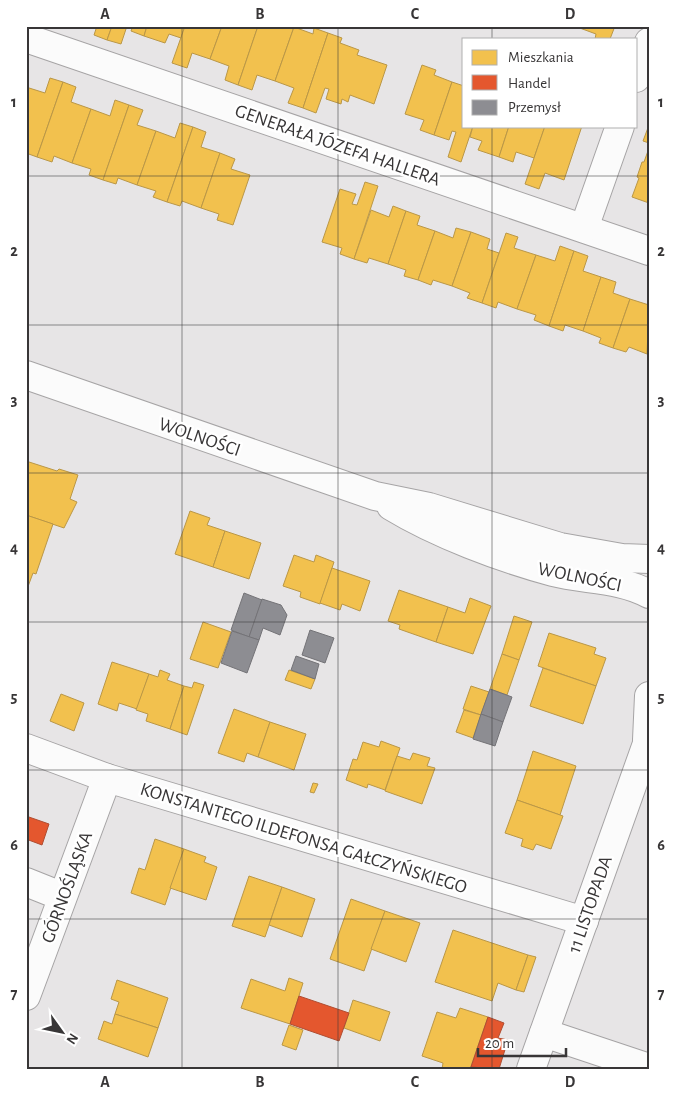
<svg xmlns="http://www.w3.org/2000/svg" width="675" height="1095" font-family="'Alegreya Sans',sans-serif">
  <rect width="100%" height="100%" fill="#e7e5e6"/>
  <g fill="#f2c14e" stroke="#ba9747">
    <polygon points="97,26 112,26 107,40 94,35"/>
    <polygon points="112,26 127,26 121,44 107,40"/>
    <polygon points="133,26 147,26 144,36 131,31"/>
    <polygon points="147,26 185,26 181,38 169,34 165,43 144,36"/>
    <polygon points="185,26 222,26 210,59 192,53 187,68 172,63"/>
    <polygon points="222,26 258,26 238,85 225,80 229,66 210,59"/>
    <polygon points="258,26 294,27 275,81 257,75 252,90 238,85"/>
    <polygon points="615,26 610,39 595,39 596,34 577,27"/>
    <polygon points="294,27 313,34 314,28 328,33 303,108 288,103 294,88 275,81"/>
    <polygon points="328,33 342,38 340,43 359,50 357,55 387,65 374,104 350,95 348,102 342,99 341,104 326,99 329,89 325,88 316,113 303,108"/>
    <polygon points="422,65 436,70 434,75 452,82 434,135 420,130 424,120 405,114"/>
    <polygon points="50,78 63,82 37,157 26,153 26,87 45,93"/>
    <polygon points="63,82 76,87 71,102 91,109 72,163 54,156 52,162 37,157"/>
    <polygon points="452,82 464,86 464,126 473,126 461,162 448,157 456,132 452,131 449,140 434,135"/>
    <polygon points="115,100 129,105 103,180 89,175 91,169 72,163 91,109 110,116"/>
    <polygon points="129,105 143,110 137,125 156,131 137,185 118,178 116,184 103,180"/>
    <polygon points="180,123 193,127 167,202 153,197 156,191 137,185 156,131 175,138"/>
    <polygon points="649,125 649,143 643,141"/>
    <polygon points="473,126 509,126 499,157 478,150 482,141 470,137"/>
    <polygon points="509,126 545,126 534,158 516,152 513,162 499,157"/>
    <polygon points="545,126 582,126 564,180 545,173 539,189 525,184"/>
    <polygon points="193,127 206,132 201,147 220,153 201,208 182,201 180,206 167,202"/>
    <polygon points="649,148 649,203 632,197 639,178 637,177 642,162 644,162"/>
    <polygon points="220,153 235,159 231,169 250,175 233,225 217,220 219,214 201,208"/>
    <polygon points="365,182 378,186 354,259 340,254 342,248 322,242 340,189 356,194 352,204 357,205"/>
    <polygon points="393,206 406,211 388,264 369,258 367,263 354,259 371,210 389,217"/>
    <polygon points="406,211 420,216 417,225 435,231 418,280 404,276 406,270 388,264"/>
    <polygon points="456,228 471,232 452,286 433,280 431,285 418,280 435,231 453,238"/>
    <polygon points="471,232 490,239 487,249 499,253 482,303 467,298 470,293 452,286"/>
    <polygon points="506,233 518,237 514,248 536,255 517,309 498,302 496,308 482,303"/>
    <polygon points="560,246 574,251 549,326 534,320 536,315 517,309 536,255 555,261"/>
    <polygon points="574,251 588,256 583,271 601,277 583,331 565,325 563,331 549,326"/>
    <polygon points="601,277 616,282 613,293 630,299 613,348 599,343 601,338 583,331"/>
    <polygon points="630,299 649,305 647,354 629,347 626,352 613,348"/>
    <polygon points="26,461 57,471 59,469 78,475 70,499 77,502 64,528 26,515"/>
    <polygon points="190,511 210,518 207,525 225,531 213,567 175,554"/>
    <polygon points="26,515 53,524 36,574 33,573 26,592"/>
    <polygon points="225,531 261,543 249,579 213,567"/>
    <polygon points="294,555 314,562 316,555 334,562 320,604 300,597 301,592 283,586"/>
    <polygon points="332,568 370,581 360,611 342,604 340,610 320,603"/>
    <polygon points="399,590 448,607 436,642 399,629 400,625 388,621"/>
    <polygon points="470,598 491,606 473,654 436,642 448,607 465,613"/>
    <polygon points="514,616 532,622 519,660 502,654"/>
    <polygon points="203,622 231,632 218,668 190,659"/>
    <polygon points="549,633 596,648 594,654 606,658 596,686 538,666"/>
    <polygon points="502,654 519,660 507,695 490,689"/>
    <polygon points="112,662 149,674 137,709 119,703 117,711 98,704"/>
    <polygon points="543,668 596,686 583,724 530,706"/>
    <polygon points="160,670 170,674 167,680 184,686 170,729 146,721 148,714 136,710 149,674 158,677"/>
    <polygon points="289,670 315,679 311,689 285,680"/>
    <polygon points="194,682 204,685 187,735 170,729 184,686 192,688"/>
    <polygon points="471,686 489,692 481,715 463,709"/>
    <polygon points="61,694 84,703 74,731 50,721"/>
    <polygon points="234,709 270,722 258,757 247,753 244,762 218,753"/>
    <polygon points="464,710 481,715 473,738 456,732"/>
    <polygon points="270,722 306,734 294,770 258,757"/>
    <polygon points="381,741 400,748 385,790 368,784 367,788 346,780 353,759 357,760 363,742 379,747"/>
    <polygon points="533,751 576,766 560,815 517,800"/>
    <polygon points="413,753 430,758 427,766 435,768 422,804 385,791 397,756 410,760"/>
    <polygon points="313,783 318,784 314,793 310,792"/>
    <polygon points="517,800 563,816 551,849 536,844 533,850 521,846 523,839 505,833"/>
    <polygon points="155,839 184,849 165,905 131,893 139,868 145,870"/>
    <polygon points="184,849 206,857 204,862 217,867 206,900 170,888"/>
    <polygon points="249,876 282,887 265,937 232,926"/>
    <polygon points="282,887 315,899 302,937 269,925"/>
    <polygon points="351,899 385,911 364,971 330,959"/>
    <polygon points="385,911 420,923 406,962 371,949"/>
    <polygon points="453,930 528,955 516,990 498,983 492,1001 435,982"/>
    <polygon points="528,955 536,957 524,992 516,990"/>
    <polygon points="289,978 303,983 290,1024 241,1008 251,979 285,991"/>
    <polygon points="117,980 168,998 158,1028 115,1014 119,1002 111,999"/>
    <polygon points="353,1000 390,1012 380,1041 344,1028"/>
    <polygon points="460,1008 488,1017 470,1069 442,1069 443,1063 422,1056 437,1012 456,1018"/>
    <polygon points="115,1014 158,1028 148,1057 98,1039 104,1021 112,1024"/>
    <polygon points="289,1025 303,1030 296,1050 282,1045"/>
  </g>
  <g fill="#e4572e" stroke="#b04d31">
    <polygon points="26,816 49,824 42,845 26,839"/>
    <polygon points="299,996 349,1013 339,1041 290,1024"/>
    <polygon points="488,1017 504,1023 498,1038 508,1040 499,1069 471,1067"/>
  </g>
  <g fill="#8d8d92" stroke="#747377">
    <polygon points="244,593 262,600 249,637 231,630"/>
    <polygon points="262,599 281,605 287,615 280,635 263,628 259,640 249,637"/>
    <polygon points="310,630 334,638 325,663 302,655"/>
    <polygon points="232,631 259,640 247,673 221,663"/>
    <polygon points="296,656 319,664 315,679 291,670"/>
    <polygon points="490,689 512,697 503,722 481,714"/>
    <polygon points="481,714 503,722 495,746 473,739"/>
  </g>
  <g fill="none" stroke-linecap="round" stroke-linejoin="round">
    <g stroke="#a6a4a5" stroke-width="30">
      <g id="minor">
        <polyline points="26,38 649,251"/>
        <polyline points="636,78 649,42"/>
        <polyline points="584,228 620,126"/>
        <polyline points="26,375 375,496 429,507 560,547 622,558 649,559"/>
        <path d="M391,506C437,534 501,558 553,572C584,580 620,578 649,594"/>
        <polyline points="647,740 649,696"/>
        <polyline points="26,748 107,778 584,921"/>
        <polyline points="26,882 61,896"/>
        <polyline points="26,996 107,778"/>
        <polyline points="544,1033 649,1068"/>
        <polyline points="531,1069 649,738"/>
      </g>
    </g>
    <use href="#minor" stroke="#fbfbfb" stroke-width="28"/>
  </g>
  <path fill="none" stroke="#383637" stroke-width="1" stroke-opacity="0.55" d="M182,26V1069M338,26V1069M492,26V39M492,126V1069M26,176H649M26,325H649M26,473H649M26,622H649M26,770H649M26,919H649"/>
  <g text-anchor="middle" stroke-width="5" stroke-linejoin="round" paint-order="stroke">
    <g font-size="19" fill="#383637" stroke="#fff">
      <text transform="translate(338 144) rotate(19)" y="7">GENERAŁA JÓZEFA HALLERA</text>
      <text transform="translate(200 436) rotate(19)" y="7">WOLNOŚCI</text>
      <text transform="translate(580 576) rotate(12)" y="7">WOLNOŚCI</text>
      <text transform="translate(304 837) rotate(17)" y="7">KONSTANTEGO ILDEFONSA GAŁCZYŃSKIEGO</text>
      <text transform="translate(66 887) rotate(-70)" y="7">GÓRNOŚLĄSKA</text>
      <text transform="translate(589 904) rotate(-71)" y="7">11 LISTOPADA</text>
    </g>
  </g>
  <rect width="675" height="1095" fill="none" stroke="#ffffff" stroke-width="55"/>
  <rect x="462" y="38" width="175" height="90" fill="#ffffff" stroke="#afafaf"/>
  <rect x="472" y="50" width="25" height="15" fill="#f2c14e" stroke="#afafaf"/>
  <text x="508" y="62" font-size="15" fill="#383637">Mieszkania</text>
  <rect x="472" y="75" width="25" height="15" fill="#e4572e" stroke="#afafaf"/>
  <text x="508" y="88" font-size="15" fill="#383637">Handel</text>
  <rect x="472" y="100" width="25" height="15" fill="#8d8d92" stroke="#afafaf"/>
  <text x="508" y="112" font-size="15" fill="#383637">Przemysł</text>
  <g transform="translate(62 1032) rotate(123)" stroke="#ffffff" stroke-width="4" paint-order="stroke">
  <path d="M0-4L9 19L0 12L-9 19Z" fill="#383637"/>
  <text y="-8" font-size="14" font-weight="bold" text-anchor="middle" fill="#383637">N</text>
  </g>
  <path d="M478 1048v8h88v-8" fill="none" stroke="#383637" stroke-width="2.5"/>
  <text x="485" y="1048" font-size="15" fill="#383637" stroke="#ffffff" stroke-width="4" paint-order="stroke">20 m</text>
  <rect x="28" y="28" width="620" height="1040" fill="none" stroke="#383637" stroke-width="2"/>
  <g font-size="16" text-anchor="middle" font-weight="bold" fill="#383637">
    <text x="105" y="19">A</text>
    <text x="260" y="19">B</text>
    <text x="415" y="19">C</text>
    <text x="570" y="19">D</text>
    <text x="14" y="107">1</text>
    <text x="661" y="107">1</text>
    <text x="14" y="256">2</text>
    <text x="661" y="256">2</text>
    <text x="14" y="405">3</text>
    <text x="661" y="405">3</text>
    <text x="14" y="553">4</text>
    <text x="661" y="553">4</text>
    <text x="14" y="702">5</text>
    <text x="661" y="702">5</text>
    <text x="14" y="850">6</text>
    <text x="661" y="850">6</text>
    <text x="14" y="999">7</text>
    <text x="661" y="999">7</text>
    <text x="105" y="1087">A</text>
    <text x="260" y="1087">B</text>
    <text x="415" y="1087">C</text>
    <text x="570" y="1087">D</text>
  </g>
</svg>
